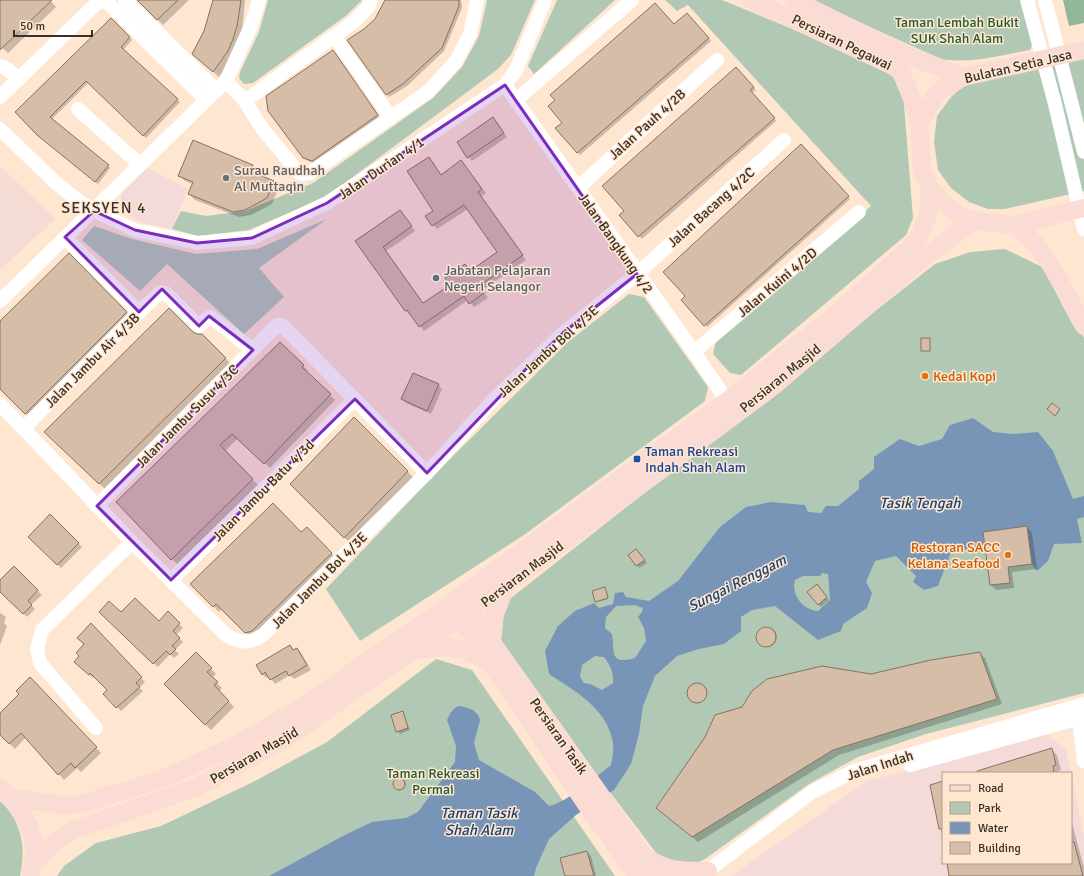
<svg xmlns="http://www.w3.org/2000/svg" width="1084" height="876" font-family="Signika,sans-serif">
  <rect width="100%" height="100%" fill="#fee6d0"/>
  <g fill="#f5dada" fill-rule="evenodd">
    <polygon points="148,168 188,189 172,229 141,222 121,210 121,190"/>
    <path d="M1046,734L1066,749L1084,837V876H731L867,781ZM943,773H1071V863H943Z"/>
  </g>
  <polygon fill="#f4dbd3" points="0,166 55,219 0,270"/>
  <g fill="#b1c9b4">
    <polygon points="268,0 362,0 347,15 253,83 244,84 239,78 240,72 259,32"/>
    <polygon points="487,0 535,0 511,55 498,69 326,197 249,230 198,236 172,229 181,211 206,216 245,211 313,183 433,98 462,67 479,36"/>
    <polygon points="557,0 615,0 534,74 528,66"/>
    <polygon points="665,0 722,0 888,68 903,92 913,218 906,235 741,375 730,373 713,354 716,341 871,206 688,5 677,11"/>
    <path d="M810,0H1021L1033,43L1030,50C1000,55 971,64 941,59Z"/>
    <polygon points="1084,53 1084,191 1005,209 988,209 969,202 951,188 938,170 934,142 937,116 951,97 966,84"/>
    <polygon points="327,219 259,268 284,297 244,334 167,264 140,291 82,240 94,226 132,239 196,254 257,249"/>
    <path d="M1005,249L1042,267L1070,308L1084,338V693L926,734L858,757L809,784L705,859C686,869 675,865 657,854L497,643L499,613L511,598L935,264L970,252Z"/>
    <polygon points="629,294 644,297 708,387 705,401 524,535 360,641 326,589 434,475 568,342"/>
    <polygon points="436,659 472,670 615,876 57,876 64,866 96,843 161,826 251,783 327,742"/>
    <path d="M0,801C22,821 26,848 20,876H0Z"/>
  </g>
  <polygon fill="#91b797" points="1063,0 1084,0 1084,23 1069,26"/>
  <path fill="#7894b7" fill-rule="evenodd" d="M973,418L993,432L1013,434L1038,432L1053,451L1073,499L1084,496V517L1077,519L1082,543L1054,544L1048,561L1037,571L1032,564L1027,526L983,532L985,547L951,552L938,586L924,590L913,582L916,576L896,556L875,561L866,582L872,593L867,608L843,624L841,631L818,640L775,606L752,610L741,617V631L724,644L699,649L677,656L655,676L643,706L639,734L631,764L614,790L576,815L549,839L536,868L534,876H269L343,836L372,822L406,818L418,812L455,762L456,746L447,720L451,712L456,707L461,706L473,710L478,715L480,720L474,743L479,760L535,792L549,806C566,803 597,776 611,765C612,759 614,750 613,743C608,709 575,691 549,674L545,651L558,626L575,611L594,603L599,608L613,604L615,593L623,592L626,597L649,601L678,581L720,527L746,507L771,502L805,505L808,512L821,513L826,506H838L859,489V481L874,469V457L900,439L919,446L942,439L950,425ZM822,573L828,574L830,600L818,611C803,610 791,595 795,580L803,576H820ZM635,605L643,608L642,612L638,617L644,628L646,641L635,658C609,665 615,653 612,634L605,628L606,617L616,606ZM595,656L604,657C610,665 614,673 613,683L602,690L590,684L584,683L580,677L582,665Z"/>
  <g fill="#0003">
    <polygon points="0,0 50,0 56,7 8,53 0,46"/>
    <polygon points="138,0 189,0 163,25"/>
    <polygon points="213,0 245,0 242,32 233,56 219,77 193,54 210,19"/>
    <polygon points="386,0 461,0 462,8 444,51 407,86 389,97 349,40 365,30 376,19"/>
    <polygon points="690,17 711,41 580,155 557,129 674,26"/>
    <polygon points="111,19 132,40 123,50 180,102 146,138 89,82 51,120 110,168 98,184 41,137 16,112"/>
    <polygon points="333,51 381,119 316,164 308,161 304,157"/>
    <polygon points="736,68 756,90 752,93 776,121 642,239 621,215"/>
    <polygon points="493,119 507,137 472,161 468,157"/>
    <polygon points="801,146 850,199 707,327 682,300"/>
    <polygon points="429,159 442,176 465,166 486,193 481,197 526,260 482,290 488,298 474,307 468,300 424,331 411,314 410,315 406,311 357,241 404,215 415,231 386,251 423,304 498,252 468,209 437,229 433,225 435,211"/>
    <polygon points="252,166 258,171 256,175 273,182 279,187 272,204 251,215 239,217 195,200 189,194 193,184 185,181 180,176"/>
    <polygon points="69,255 132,318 31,419 0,389 0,323"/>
    <polygon points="192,333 197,335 202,335 231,364 105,489 45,432"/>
    <polygon points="280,343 308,371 307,372 335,400 270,468 238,438 225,451 258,485 177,564 117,502"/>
    <polygon points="438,385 442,389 431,414 406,403 402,399"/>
    <polygon points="354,419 413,477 350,543 292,484"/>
    <polygon points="50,516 82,547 61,568 29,537"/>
    <polygon points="1027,527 1032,533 1037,569 1012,572 1014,588 996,590 991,585"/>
    <polygon points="307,528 337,559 252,638 222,608 219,612 192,584 301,533"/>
    <polygon points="639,552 647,563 639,568 629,555"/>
    <polygon points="14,568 42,595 31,605 35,609 27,617 2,592 0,582"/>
    <polygon points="605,588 608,599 597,602 596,601"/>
    <polygon points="819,588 829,600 821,607 818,604"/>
    <polygon points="100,612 122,613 159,622 168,613 183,628 176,635 183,642 175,650 179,654 174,658 170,654 158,667"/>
    <polygon points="0,613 6,617 4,623 7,626 0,645"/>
    <polygon points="91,624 145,682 139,688 143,691 121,711 104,694 108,690 95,676 93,678 79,665"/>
    <circle cx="767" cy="637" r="10"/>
    <polygon points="290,646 294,651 297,649 301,653 311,670 294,679 290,675 275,684 269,676 266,678 262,674"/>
    <polygon points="979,653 985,658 1002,704 839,755 698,842 657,808 742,708 871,675"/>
    <polygon points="196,654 216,674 212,678 222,688 219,691 234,707 211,730 165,684"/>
    <polygon points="30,679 101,753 81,772 77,768 64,780 26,737 15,749 0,734 0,714 21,694"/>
    <circle cx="697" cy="693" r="10"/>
    <polygon points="402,712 410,730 400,734 397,731"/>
    <polygon points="1052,750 1057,755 1061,770 1058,771 1058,773 974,773"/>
    <circle cx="400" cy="784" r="6"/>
    <polygon points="943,782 943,841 931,786"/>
    <polygon points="1071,819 1084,868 1084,876 950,876 948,863 1071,863"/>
    <polygon points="587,852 591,856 596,876 566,876"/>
  </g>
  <g fill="#d5bda8" stroke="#88725f">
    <polygon points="0,0 52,0 0,50"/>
    <polygon points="137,0 178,0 157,20"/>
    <polygon points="213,0 241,0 237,26 233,39 228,51 213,72 192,54 204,31"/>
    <polygon points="385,0 459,0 459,6 442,48 404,83 386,95 347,40 364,29 375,19"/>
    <polygon points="655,3 674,24 687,13 709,38 577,153 555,128 562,123 548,106 555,100 550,95"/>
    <polygon points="111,18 130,37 121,47 178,99 143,136 86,81 50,117 109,165 95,182 37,135 15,112"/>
    <polygon points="333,50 378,115 312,161 303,158 268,111 266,96"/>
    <polygon points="736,67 754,87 750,90 775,118 638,237 619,215 624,211 602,186"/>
    <polygon points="493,117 504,133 467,158 457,142"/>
    <polygon points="193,140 253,165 250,171 274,181 267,198 245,210 233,212 188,194 193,182 178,176"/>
    <polygon points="801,144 849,196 704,326 681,300 685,296 663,272"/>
    <polygon points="429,157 441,175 461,160 482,189 478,192 523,255 479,286 484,293 469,304 464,296 419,327 407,310 405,311 355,241 400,210 412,226 383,247 423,303 450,285 445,278 465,264 470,271 497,252 464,205 432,226 425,216 433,211 407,171"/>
    <polygon points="69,253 127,312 25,414 0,389 0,321"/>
    <polygon points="169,308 193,332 197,334 202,334 226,358 99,484 44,432"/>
    <rect x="921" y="338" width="9" height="13"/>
    <polygon points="280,342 304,365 302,367 331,394 264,464 232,434 220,445 253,479 171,560 116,502"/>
    <polygon points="413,373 439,384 427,411 401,399"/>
    <polygon points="1052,403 1060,409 1055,416 1047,409"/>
    <polygon points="354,417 408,471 344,538 290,484"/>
    <polygon points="273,503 301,532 307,527 332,553 252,631 245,633 216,604 213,607 190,584"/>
    <polygon points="50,514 79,543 57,565 28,537"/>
    <polygon points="1027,526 1032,564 1008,567 1010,583 990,585 983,532"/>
    <polygon points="636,549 645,560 636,566 628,555"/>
    <polygon points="14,566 38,590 28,601 32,605 23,614 0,592 0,580"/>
    <polygon points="817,584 827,597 818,605 807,592"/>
    <polygon points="605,587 608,598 595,602 592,591"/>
    <polygon points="135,598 159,621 168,611 180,623 173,631 180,638 172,646 176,649 170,655 166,651 153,664 99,612 109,601 121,612"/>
    <polygon points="91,623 142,677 136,683 140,687 116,708 103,694 107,690 90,673 89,675 74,662 79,656 76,653 84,644 77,638"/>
    <circle cx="766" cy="637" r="10"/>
    <polygon points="290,645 293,650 297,648 307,665 289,676 286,671 270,680 265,672 262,675 256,665"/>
    <polygon points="196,652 212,668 207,672 218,682 214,685 229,701 205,725 164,684"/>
    <polygon points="980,652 997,699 833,750 692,837 656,808 705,737 715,715 742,707 752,691 767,679 822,666 871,674 931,660"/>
    <polygon points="30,677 97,747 75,768 71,763 58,775 21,733 9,744 0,735 0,713 19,694 16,691"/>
    <circle cx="697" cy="693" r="10"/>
    <polygon points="403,711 408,728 396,732 391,715"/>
    <polygon points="1052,748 1056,765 1053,766 1054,773 978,773 977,771"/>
    <circle cx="399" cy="784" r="6"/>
    <polygon points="943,781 943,829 939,829 930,785"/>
    <polygon points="1071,842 1074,842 1083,876 949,876 947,863 1071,863"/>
    <polygon points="587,851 594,876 565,876 560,858"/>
  </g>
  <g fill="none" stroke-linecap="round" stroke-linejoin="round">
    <g stroke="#fff" stroke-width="14">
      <polyline points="125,0 216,90"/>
      <polyline points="1027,0 1055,104 1084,229"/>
      <polyline points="1045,0 1084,152"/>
      <polyline points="334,36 391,118"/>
      <polyline points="0,66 7,69 19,79"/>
      <polyline points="226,81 245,101 261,127 298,172 302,174 310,173 429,91 456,61 470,34 477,0"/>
      <polyline points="505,85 694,352 727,401"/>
      <polyline points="0,97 97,3 103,1 107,2 206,100"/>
      <polyline points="516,100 632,0"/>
      <polyline points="245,101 355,21 368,7 371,0"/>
      <polyline points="78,109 140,165"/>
      <polyline points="0,129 56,183 75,198 94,211 135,230 197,243 252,238 327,203 505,85 516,70 545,0"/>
      <polyline points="578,188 717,60"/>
      <polyline points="65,237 139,312"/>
      <polyline points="0,301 226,81 251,26 259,0"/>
      <polyline points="694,352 859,212"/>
      <path d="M0,404L132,542L226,635C242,644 248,644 263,635L427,473L493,400L563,333L637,274L784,140"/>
      <polyline points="23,429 139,312 161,292 166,293 199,326 208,318 211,317 253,350"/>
      <polyline points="97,506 277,325 282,325 427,473"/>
      <polyline points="171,580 355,399"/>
      <polyline points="1074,712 1079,718 1084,761"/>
      <polyline points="96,728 40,663 37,650 42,630 132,542"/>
      <polyline points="910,765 1084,717"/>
      <polyline points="701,876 812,792 854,771 1084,704"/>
    </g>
    <g stroke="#fbdcd4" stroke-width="18">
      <polyline points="751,0 891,65 901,72 905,82 913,101 919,126"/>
      <polyline points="794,0 909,56 964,77"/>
      <polyline points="1084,50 964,77 939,91 927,109 919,126 922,170 930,187 941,201 960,216 974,221 1015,225 1084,208"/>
      <path d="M1015,225C1052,253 1061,288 1084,326"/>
      <polyline points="464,603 658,876"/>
      <polyline points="466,627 594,816 638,876"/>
      <polyline points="492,642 495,614 506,586"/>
      <path d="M418,650C453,646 457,644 488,662"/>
      <path d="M0,788C24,807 42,841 31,872"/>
      <polyline points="12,798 62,805 82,804 165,778 230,748 302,707 450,604 727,401 841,310 917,241 928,215 930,187"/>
      <path d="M646,858C673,872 678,871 708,871"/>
      <polyline points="33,865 59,839 73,830 195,788 280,742 470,612 775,385 926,256 974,221"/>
    </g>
  </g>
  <path fill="#7b2cbf" fill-opacity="0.2" stroke="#7b2cbf" stroke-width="3" stroke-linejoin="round" d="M505,85L637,274L563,333L527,368L427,473L355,399L171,580L97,506L253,350L209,316L199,326L162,289L139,312L65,237L94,211L135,230L197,243L252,238L327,203Z"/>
  <circle fill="#6b7280" stroke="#fee6d0" stroke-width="1.5" cx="226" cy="178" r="4"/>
  <circle fill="#5c6f8a" stroke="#fee6d0" stroke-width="1.5" cx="436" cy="278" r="4"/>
  <g fill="#e8710a" stroke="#fee6d0" stroke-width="1.5">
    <circle cx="925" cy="376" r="4"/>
    <circle cx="1008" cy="555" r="4"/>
  </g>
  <rect fill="#1a4fb4" stroke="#fee6d0" stroke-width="1.5" x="633" y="455" width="8" height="8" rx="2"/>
  <g text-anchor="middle" stroke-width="3" stroke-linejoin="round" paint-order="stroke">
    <g font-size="14" fill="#225c32" stroke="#fee6d0">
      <text x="957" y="27">Taman Lembah Bukit<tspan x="957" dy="16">SUK Shah Alam</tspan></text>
      <text x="433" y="778">Taman Rekreasi<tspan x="433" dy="16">Permai</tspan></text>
    </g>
    <g font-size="14" fill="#393028" stroke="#fee6d0">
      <text transform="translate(842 42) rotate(26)" y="5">Persiaran Pegawai</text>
      <text transform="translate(1018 66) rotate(-13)" y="5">Bulatan Setia Jasa</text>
      <text transform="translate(647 124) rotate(-42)" y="5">Jalan Pauh 4/2B</text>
      <text transform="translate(381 168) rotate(-34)" y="5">Jalan Durian 4/1</text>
      <text transform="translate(711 207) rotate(-42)" y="5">Jalan Bacang 4/2C</text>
      <text transform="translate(616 243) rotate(55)" y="5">Jalan Bangkung 4/2</text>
      <text transform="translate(777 282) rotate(-40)" y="5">Jalan Kuini 4/2D</text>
      <text transform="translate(548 351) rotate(-42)" y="5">Jalan Jambu Bol 4/3E</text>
      <text transform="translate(92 360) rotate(-45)" y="5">Jalan Jambu Air 4/3B</text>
      <text transform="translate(780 378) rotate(-39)" y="5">Persiaran Masjid</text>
      <text transform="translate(187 416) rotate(-45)" y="5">Jalan Jambu Susu 4/3C</text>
      <text transform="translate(263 490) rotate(-45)" y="5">Jalan Jambu Batu 4/3d</text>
      <text transform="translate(522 574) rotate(-37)" y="5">Persiaran Masjid</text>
      <text transform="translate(319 580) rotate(-45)" y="5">Jalan Jambu Bol 4/3E</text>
      <text transform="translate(559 736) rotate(55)" y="5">Persiaran Tasik</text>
      <text transform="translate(254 755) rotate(-30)" y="5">Persiaran Masjid</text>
      <text transform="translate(880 765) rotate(-18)" y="5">Jalan Indah</text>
    </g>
    <g font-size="14" fill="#5b616d" stroke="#fee6d0" text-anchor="start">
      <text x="234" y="175">Surau Raudhah<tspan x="234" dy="16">Al Muttaqin</tspan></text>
    </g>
    <g font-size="14" fill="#4e5e75" stroke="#fee6d0" text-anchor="start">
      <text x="444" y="275">Jabatan Pelajaran<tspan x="444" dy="16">Negeri Selangor</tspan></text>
    </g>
    <g font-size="14" fill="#c56008" stroke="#fee6d0" text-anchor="start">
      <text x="933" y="381">Kedai Kopi</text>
      <text x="1000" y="552" text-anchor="end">Restoran SACC<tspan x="1000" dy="16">Kelana Seafood</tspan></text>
    </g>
    <g font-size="14" fill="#164399" stroke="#fee6d0" text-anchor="start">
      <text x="645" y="456">Taman Rekreasi<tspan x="645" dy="16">Indah Shah Alam</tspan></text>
    </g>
    <g font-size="15" font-style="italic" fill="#1b4371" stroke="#fee6d0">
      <text x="920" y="508">Tasik Tengah</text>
      <text transform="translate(737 583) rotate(-27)" y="5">Sungai Renggam</text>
      <text x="479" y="818">Taman Tasik<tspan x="479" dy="17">Shah Alam</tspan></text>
    </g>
    <g font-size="16" letter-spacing="1" fill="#393028" stroke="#fee6d0">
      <text x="104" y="213">SEKSYEN 4</text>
    </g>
  </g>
  <rect x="942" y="772" width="130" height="92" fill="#fee6d0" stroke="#af9d8d"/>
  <rect x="950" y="785" width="20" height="6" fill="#fbdcd4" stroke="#af9d8d"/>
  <text x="978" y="792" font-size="12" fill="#393028">Road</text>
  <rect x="950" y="802" width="20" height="12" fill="#b1c9b4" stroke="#af9d8d"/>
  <text x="978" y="812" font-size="12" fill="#393028">Park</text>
  <rect x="950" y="822" width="20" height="12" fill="#7894b7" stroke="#af9d8d"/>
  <text x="978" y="832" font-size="12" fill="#393028">Water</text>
  <rect x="950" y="842" width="20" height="12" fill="#d5bda8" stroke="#af9d8d"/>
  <text x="978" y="852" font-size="12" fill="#393028">Building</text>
  <path d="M14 30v6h78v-6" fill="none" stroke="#393028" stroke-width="2"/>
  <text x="20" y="30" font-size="12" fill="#393028" stroke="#fee6d0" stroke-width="3" paint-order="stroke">50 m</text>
</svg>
